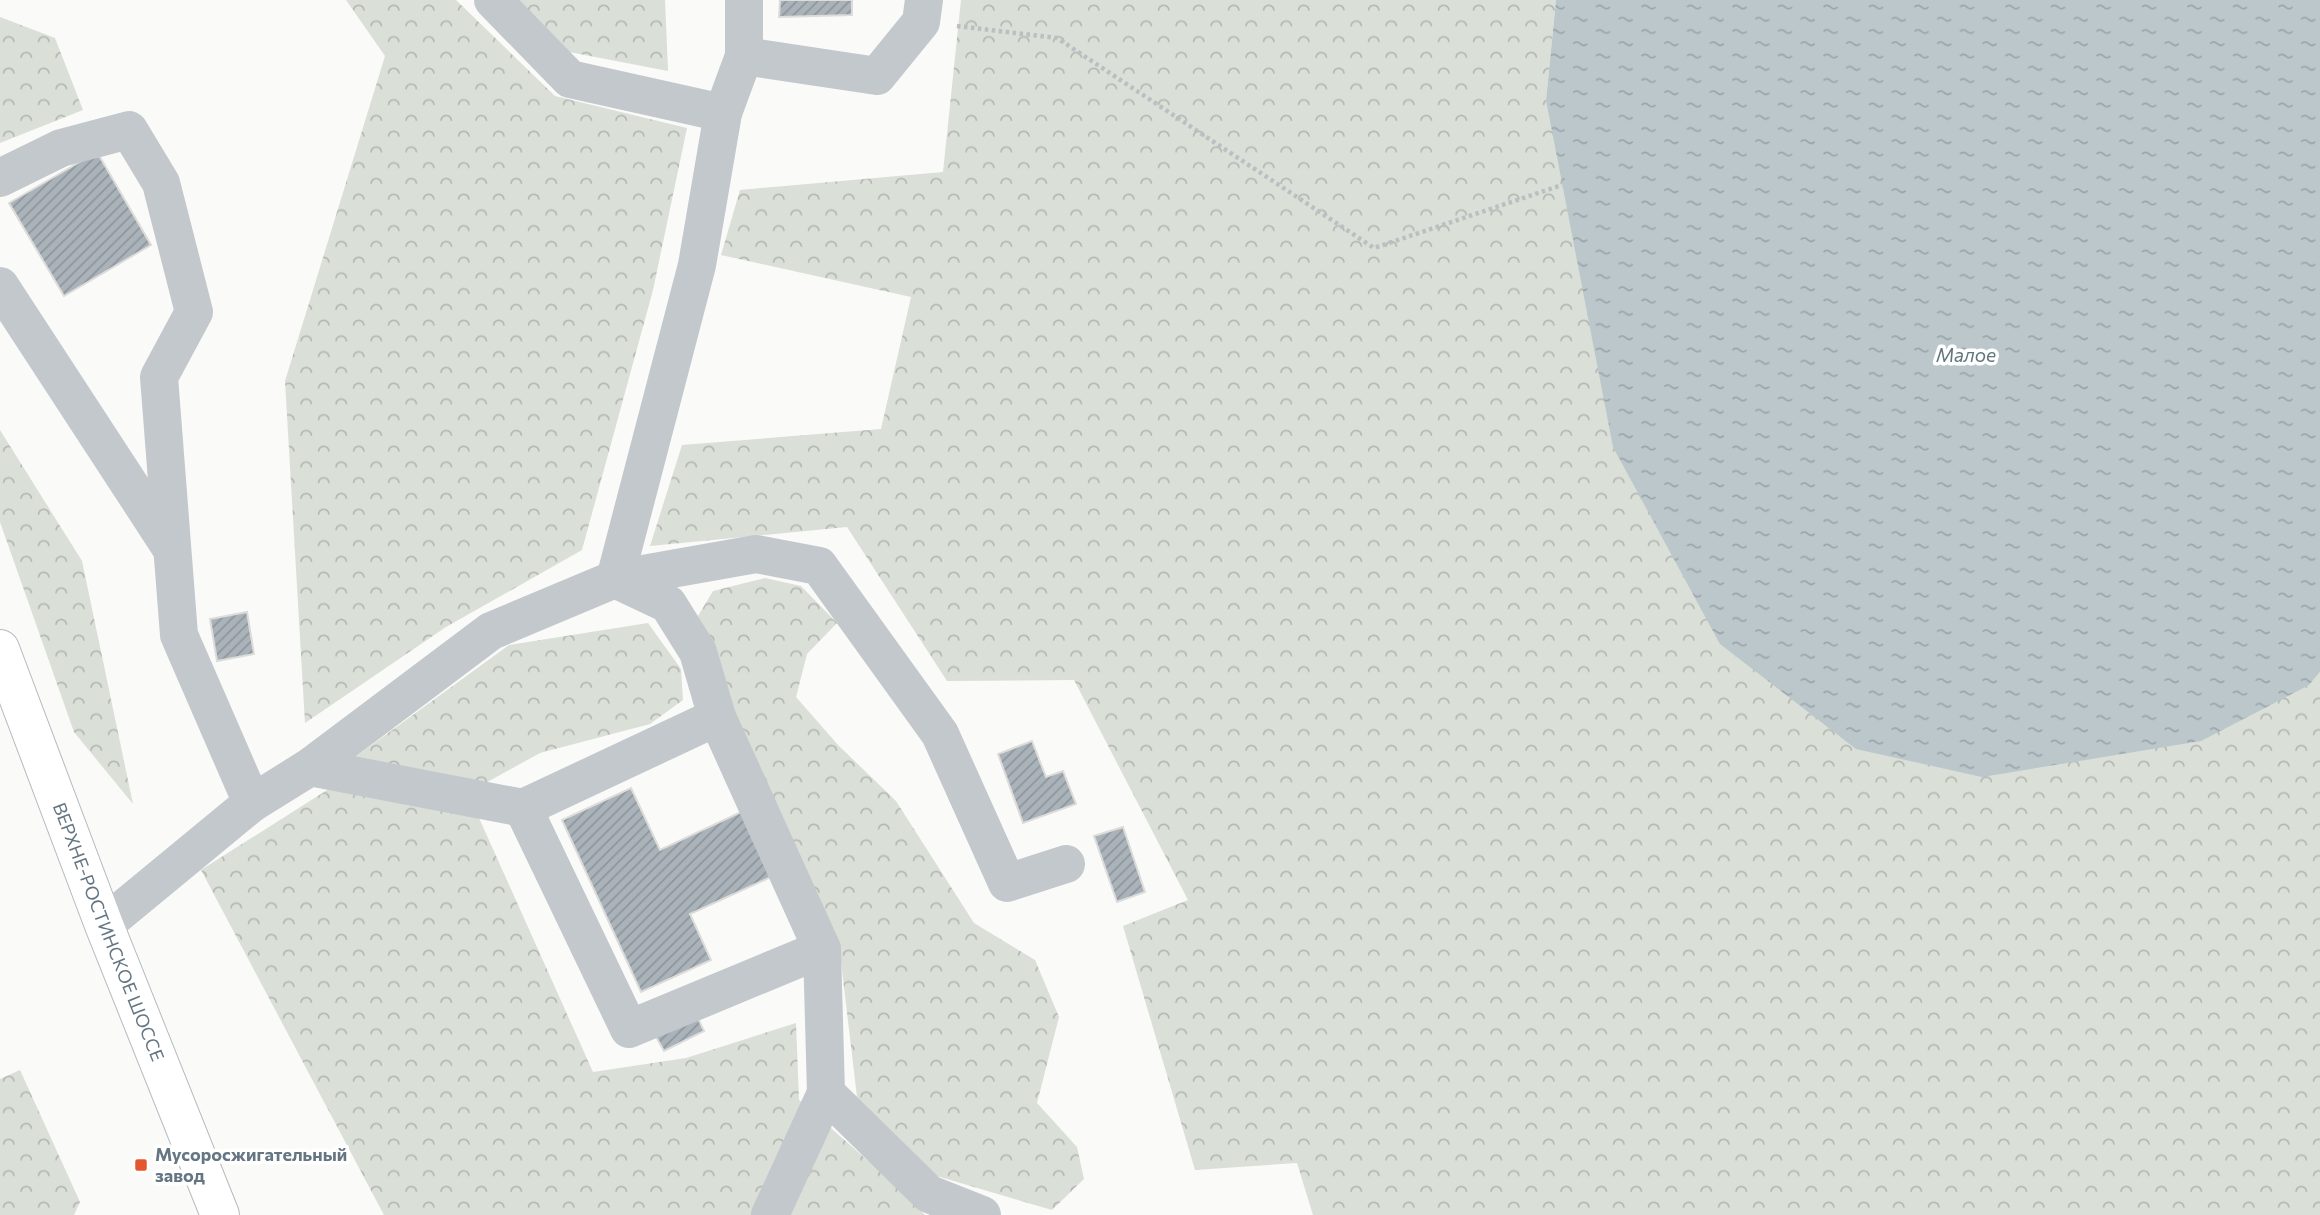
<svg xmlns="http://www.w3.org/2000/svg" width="2320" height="1215" font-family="Commissioner,sans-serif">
  <defs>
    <pattern id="forest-crowns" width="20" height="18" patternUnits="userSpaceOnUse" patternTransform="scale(1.75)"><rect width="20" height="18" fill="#dadfd7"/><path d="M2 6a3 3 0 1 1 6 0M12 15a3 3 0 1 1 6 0" fill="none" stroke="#b4b9b4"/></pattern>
    <pattern id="water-ripples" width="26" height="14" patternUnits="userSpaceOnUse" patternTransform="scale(1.75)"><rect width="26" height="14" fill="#bbc7cb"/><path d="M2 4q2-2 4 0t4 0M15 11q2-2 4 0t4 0" fill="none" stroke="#9ca6aa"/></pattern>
    <pattern id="building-hatch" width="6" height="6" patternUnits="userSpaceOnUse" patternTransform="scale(1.75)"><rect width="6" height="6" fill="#aab3b9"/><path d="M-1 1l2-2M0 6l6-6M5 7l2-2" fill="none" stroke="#8e969c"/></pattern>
  </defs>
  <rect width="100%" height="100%" fill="#fafaf8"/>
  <g fill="url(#forest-crowns)">
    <polygon points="346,0 456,0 555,96 687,128 653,290 582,550 446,627 305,723 285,381 385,56"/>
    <polygon points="512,0 665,0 668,71 564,51"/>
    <polygon points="961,0 1556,0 1546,100 2309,685 2320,672 2320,1215 1313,1215 1297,1163 1195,1170 1123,926 1188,900 1074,680 947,681 847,527 650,546 682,445 881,429 911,297 721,255 740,190 943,172"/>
    <polygon points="0,17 55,38 83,110 0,143"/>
    <polygon points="0,430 82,561 133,804 74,732 0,522"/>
    <polygon points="765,578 801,586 837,623 807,654 796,697 838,745 896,801 974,923 1035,960 1059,1017 1037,1103 1077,1147 1084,1179 1052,1210 930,1174 857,1097 839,945 733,713 717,652 698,616 713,591"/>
    <polygon points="648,623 681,669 683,700 650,724 540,753 480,786 351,760 509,645"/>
    <polygon points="335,785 479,818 593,1072 686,1058 796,1023 799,1100 891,1181 925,1215 384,1215 201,870"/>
    <polygon points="20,1070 80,1202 74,1215 0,1215 0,1079"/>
  </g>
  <polygon fill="url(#water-ripples)" points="1556,0 2320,0 2320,672 2309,685 2201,741 1982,777 1856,749 1720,644 1613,447 1546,100"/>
  <g fill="url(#building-hatch)" stroke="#dcdcda" stroke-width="2">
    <polygon points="780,0 852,0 852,15 779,17"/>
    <polygon points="97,152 151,245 64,296 9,203"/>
    <polygon points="247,612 254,654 217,661 210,619"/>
    <polygon points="1032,741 1046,777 1063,771 1076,804 1023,823 998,754"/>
    <polygon points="631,788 660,850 741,812 771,877 690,914 711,960 641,992 562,820"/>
    <polygon points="1123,827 1145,892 1117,902 1094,836"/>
    <polygon points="696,1014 704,1031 664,1051 655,1035"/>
  </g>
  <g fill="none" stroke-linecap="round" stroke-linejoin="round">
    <g stroke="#b5babe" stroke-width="40">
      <g id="major">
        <path id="s1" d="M0,649L104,925L220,1215"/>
      </g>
    </g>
    <polyline stroke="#bbbfc2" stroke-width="4.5" stroke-dasharray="3.5 3.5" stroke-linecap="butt" points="957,26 1057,38 1374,248 1562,185"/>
    <g stroke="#c3c8cc" stroke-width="38">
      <polyline points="493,0 570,79 723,113"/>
      <polyline points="744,56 877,76 921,22 924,0"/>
      <polyline points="0,178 61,148 129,130 161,183 194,312 159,377 179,635 252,803"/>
      <polyline points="0,286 171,548"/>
      <polyline points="310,767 523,808 717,717"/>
      <polyline points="523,808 629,1029 822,949"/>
      <polyline points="104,925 252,803 310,767 491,631 615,579 697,265 723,113 744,56 744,0"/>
      <polyline points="770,1215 826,1093"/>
      <polyline points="982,1215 929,1194 826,1093 822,949 717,717 698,652 668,604 615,579 756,554 819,566 940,734 1007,883 1066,864"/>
    </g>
    <use href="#major" stroke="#fff" stroke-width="38"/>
  </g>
  <rect fill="#e4572e" stroke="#fff" stroke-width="2.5" x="134" y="1158" width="14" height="14" rx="3.5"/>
  <g text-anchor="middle" stroke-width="7" stroke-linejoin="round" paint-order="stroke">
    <g font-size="18" fill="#657683" stroke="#fff">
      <text dy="6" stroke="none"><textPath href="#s1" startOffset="303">ВЕРХНЕ-РОСТИНСКОЕ ШОССЕ</textPath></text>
    </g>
    <g font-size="18" font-weight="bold" fill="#657683" stroke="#fff" text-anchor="start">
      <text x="155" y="1161">Мусоросжигательный<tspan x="155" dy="21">завод</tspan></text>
    </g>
    <g font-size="19" font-style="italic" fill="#60757c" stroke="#fff">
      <text x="1966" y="362">Малое</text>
    </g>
  </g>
</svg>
